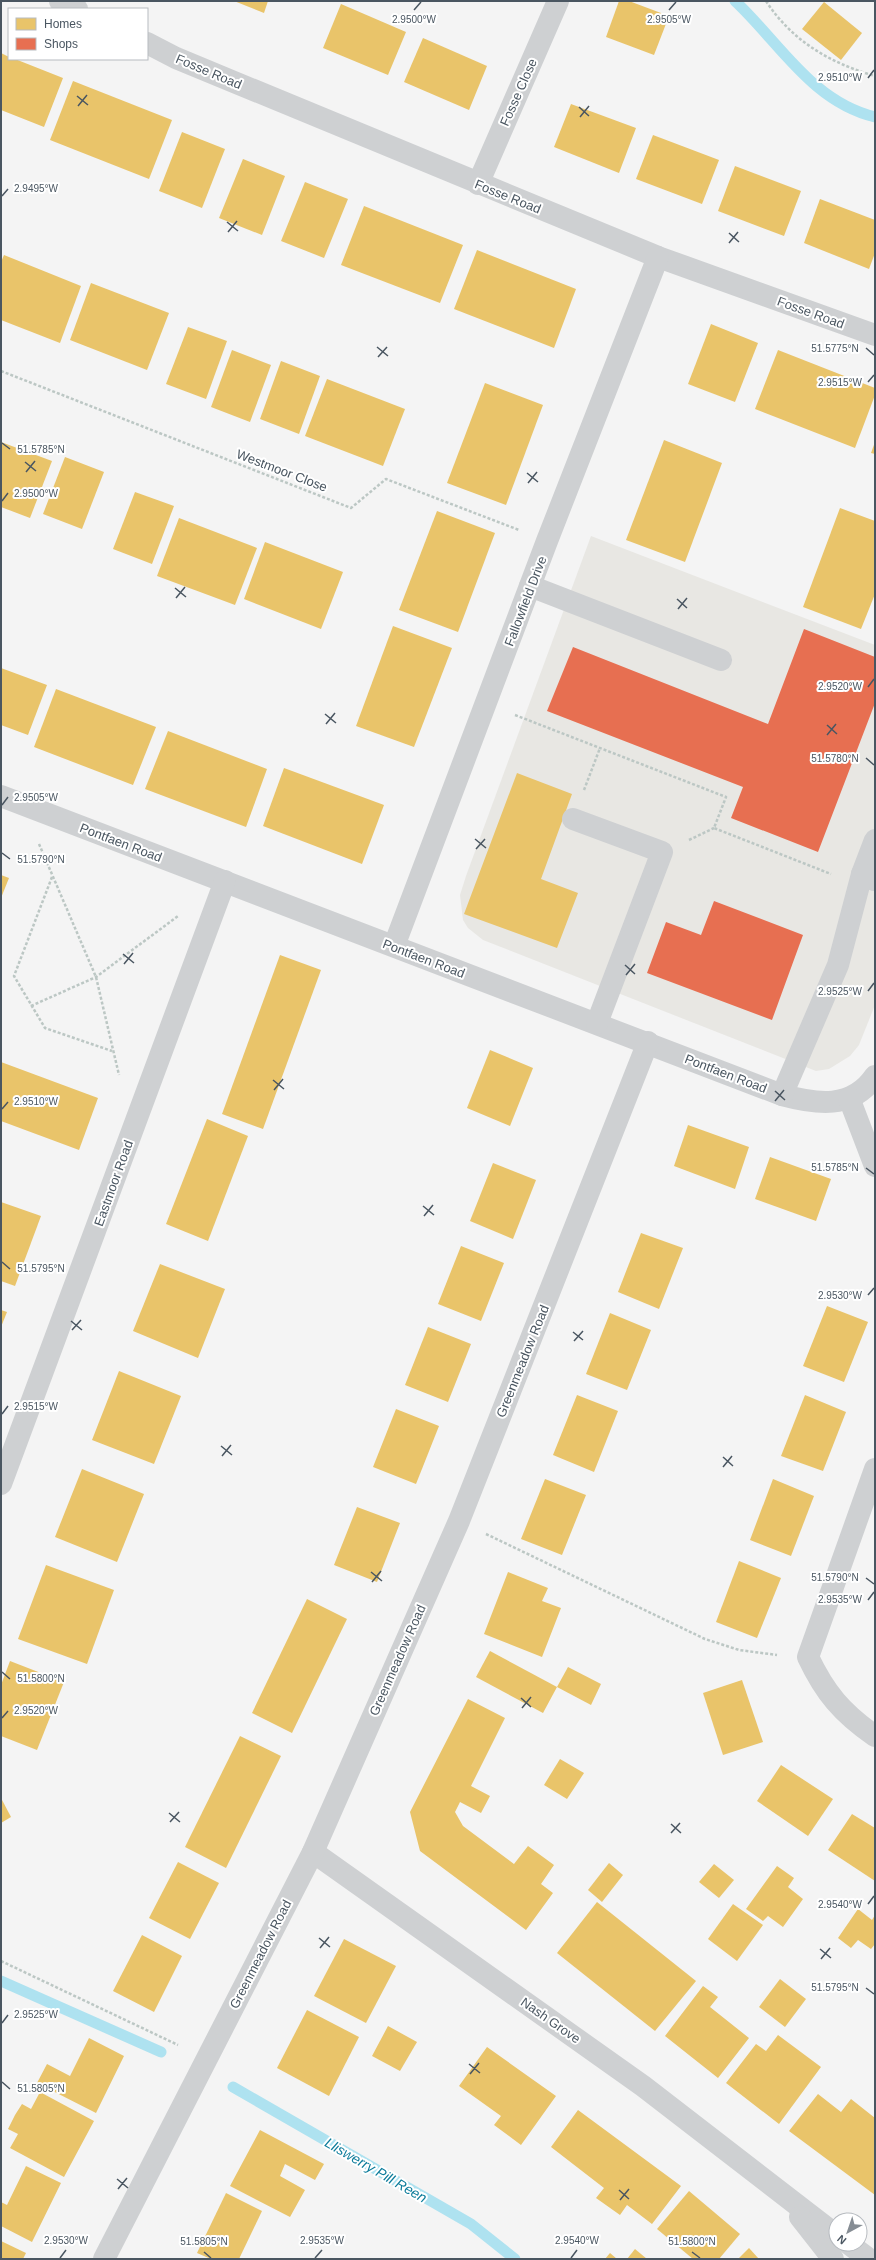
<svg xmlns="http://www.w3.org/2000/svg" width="876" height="2260" font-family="Helvetica,sans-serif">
  <rect width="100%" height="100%" fill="#f4f4f4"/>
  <polygon fill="#e8e7e3" points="591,536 875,645 875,1005 859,1045 850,1056 829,1069 816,1071 483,940 468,928 463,920 460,895 466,876"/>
  <g fill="#e9c46a">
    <polygon points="234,1 268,1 264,13"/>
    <polygon points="619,1 629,1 669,16 654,55 606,37"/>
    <polygon points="824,2 862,33 841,60 802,29"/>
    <polygon points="341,4 406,32 388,75 323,48"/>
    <polygon points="423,38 487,66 469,110 404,82"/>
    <polygon points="1,53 9,57 9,59 15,59 63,78 44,127 1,110"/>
    <polygon points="73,81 172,120 149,179 50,140"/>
    <polygon points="571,104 636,128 619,173 554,147"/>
    <polygon points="182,132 225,149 202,208 159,191"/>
    <polygon points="653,135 719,160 702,204 636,179"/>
    <polygon points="243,159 285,176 262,235 219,218"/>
    <polygon points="735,166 801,191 784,236 718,211"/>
    <polygon points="305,182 348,199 324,258 281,241"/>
    <polygon points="820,199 875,220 875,253 869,269 804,243"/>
    <polygon points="364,206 463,245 440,303 341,265"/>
    <polygon points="477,250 576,289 554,348 454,309"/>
    <polygon points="4,255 81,286 60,343 1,320 1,262"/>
    <polygon points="91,283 169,313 147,370 70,340"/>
    <polygon points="711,324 758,343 735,402 688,384"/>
    <polygon points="188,327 227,341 206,399 166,384"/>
    <polygon points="232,350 271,365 250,422 211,407"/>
    <polygon points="778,350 875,388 875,395 855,448 755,409"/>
    <polygon points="281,361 320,376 299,434 260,419"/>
    <polygon points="327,379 405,409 383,466 305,436"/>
    <polygon points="485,383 543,405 506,505 447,483"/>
    <polygon points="664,440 722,463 685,562 626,540"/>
    <polygon points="1,442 52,461 30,518 1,507"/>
    <polygon points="875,442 875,454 871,453"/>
    <polygon points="65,457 104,472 82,529 43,514"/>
    <polygon points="135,492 174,506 152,564 113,549"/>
    <polygon points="840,508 875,521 875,594 861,629 803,607"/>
    <polygon points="437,511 495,533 458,632 399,610"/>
    <polygon points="179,518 257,548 235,605 157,576"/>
    <polygon points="265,542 343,572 321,629 244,599"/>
    <polygon points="393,626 452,648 414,747 356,726"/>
    <polygon points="1,668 47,685 28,735 1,725"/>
    <polygon points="56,689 156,727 133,785 34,747"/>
    <polygon points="168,731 267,769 246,827 145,789"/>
    <polygon points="284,768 384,805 362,864 263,826"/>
    <polygon points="517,773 572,794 541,879 578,893 557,948 464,914"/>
    <polygon points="1,875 9,878 1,898"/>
    <polygon points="280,955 321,970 263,1129 222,1114"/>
    <polygon points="490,1050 533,1068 510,1126 467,1108"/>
    <polygon points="1,1062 98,1098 79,1150 1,1121"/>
    <polygon points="207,1119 248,1136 208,1241 166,1224"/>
    <polygon points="688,1125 749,1147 735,1189 674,1166"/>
    <polygon points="770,1157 831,1179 816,1221 755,1199"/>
    <polygon points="493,1163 536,1180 513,1239 470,1221"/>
    <polygon points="1,1202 41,1216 15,1286 1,1281"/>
    <polygon points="641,1233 683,1248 659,1309 618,1292"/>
    <polygon points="461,1246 504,1263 481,1321 438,1304"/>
    <polygon points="160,1264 225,1289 198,1358 133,1331"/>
    <polygon points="827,1306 868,1322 844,1382 803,1366"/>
    <polygon points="1,1310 7,1312 1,1327"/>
    <polygon points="610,1313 651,1330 627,1390 586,1374"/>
    <polygon points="428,1327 471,1344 448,1402 405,1385"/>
    <polygon points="119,1371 181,1396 154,1464 92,1440"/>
    <polygon points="577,1395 618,1411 594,1472 553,1455"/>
    <polygon points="805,1395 846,1412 823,1471 781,1456"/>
    <polygon points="396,1409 439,1426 416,1484 373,1467"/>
    <polygon points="82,1469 144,1494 117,1562 55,1537"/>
    <polygon points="545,1479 586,1495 562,1555 521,1539"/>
    <polygon points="773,1479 814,1496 791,1556 750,1540"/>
    <polygon points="357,1507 400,1523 377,1582 334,1565"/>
    <polygon points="739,1561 781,1578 757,1638 716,1622"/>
    <polygon points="46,1565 114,1590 87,1664 18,1639"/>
    <polygon points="508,1572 548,1588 542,1601 561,1608 542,1657 484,1634"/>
    <polygon points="307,1599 347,1619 292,1733 252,1713"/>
    <polygon points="490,1651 557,1687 543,1713 476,1677"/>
    <polygon points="10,1661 64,1682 37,1750 1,1736 1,1685"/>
    <polygon points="568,1667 601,1684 591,1705 557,1687"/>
    <polygon points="742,1680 763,1742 723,1755 703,1693"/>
    <polygon points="468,1699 505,1718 471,1786 490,1796 481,1813 460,1802 455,1812 463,1826 514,1864 528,1846 554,1865 541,1884 553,1893 526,1930 420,1851 410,1812"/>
    <polygon points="240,1736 281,1756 226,1868 185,1847"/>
    <polygon points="560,1759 584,1773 567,1799 544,1785"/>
    <polygon points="781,1765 833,1799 808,1836 757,1801"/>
    <polygon points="1,1798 11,1817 1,1823"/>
    <polygon points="852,1814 875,1828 875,1881 828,1850"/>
    <polygon points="178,1862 219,1883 190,1939 149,1918"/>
    <polygon points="609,1863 623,1875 602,1902 588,1890"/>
    <polygon points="714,1864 734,1880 719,1898 699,1882"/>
    <polygon points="777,1866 794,1878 788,1887 803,1899 783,1927 768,1916 763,1921 746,1909"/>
    <polygon points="597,1902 696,1981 655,2031 557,1953"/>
    <polygon points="733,1904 763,1925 737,1961 708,1939"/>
    <polygon points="858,1909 872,1920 875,1915 875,1944 871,1949 858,1940 851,1948 838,1938"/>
    <polygon points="142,1935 182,1956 154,2012 113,1991"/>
    <polygon points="344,1939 396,1966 366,2023 314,1996"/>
    <polygon points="780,1979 806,1999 785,2027 759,2007"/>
    <polygon points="703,1986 718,1997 710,2007 749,2038 718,2078 665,2036"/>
    <polygon points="307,2010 359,2037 329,2096 277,2068"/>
    <polygon points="388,2026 417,2042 400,2071 372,2056"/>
    <polygon points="778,2035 821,2067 779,2124 726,2083 756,2044 766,2051"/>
    <polygon points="89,2038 124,2056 96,2113 37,2083 47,2064 70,2076"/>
    <polygon points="487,2047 556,2096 521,2145 494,2125 501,2116 459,2086"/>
    <polygon points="40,2092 94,2121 64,2177 10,2148 18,2134 8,2129 15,2115 22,2104 31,2109"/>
    <polygon points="818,2094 841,2112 851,2099 875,2118 875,2195 789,2131"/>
    <polygon points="578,2110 681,2186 652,2224 627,2205 620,2215 596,2198 604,2188 551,2147"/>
    <polygon points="260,2130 324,2164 315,2180 285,2164 280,2176 305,2190 290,2217 230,2186"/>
    <polygon points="26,2166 61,2183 32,2242 1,2226 1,2202 7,2205"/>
    <polygon points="689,2191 740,2234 719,2259 693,2259 657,2229"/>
    <polygon points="226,2193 262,2211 239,2259 211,2259 197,2253"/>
    <polygon points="1,2241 26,2253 23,2259 1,2259"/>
    <polygon points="749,2248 759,2259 738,2259"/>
    <polygon points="635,2249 647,2259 627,2259"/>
    <polygon points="610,2253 617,2259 605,2259"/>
  </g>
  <g fill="#e76f51">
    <polygon points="804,629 875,657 875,703 818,852 731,818 743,787 547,711 573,647 768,724"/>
    <polygon points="714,901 803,935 772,1020 647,973 666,922 701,935"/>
  </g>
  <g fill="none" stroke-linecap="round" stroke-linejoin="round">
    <g stroke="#aee2f0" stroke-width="11">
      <path d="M735,1C779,42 812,102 875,117"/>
      <polyline points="1,1981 161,2052"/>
      <polyline points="233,2087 471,2224 515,2259"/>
    </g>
    <g stroke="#bcc7c4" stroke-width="2.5" stroke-dasharray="3 2" stroke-linecap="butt">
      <path d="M766,1C792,41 830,63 875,76"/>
      <polyline points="1,371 351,508 386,479 519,530"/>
      <polyline points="515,715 726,797 714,828 831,874"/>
      <polyline points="584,790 600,748"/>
      <polyline points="689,840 714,828"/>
      <polyline points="39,844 96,977 119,1075"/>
      <polyline points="52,877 14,976 45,1028 112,1051"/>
      <polyline points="31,1006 96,977 178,916"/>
      <polyline points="486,1534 705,1639 739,1650 777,1655"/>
      <polyline points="1,1961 178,2045"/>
    </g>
    <g stroke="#ced0d2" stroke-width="22">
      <polyline points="60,1 77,9"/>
      <polyline points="147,43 176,58 658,257 875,335"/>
      <polyline points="478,184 558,1"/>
      <polyline points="530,586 721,660"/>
      <path d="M1,796L782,1095C816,1104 852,1110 875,1076"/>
      <polyline points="573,819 662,852 597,1023"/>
      <polyline points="874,880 862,874 875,840"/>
      <polyline points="394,946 547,541 658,257"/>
      <polyline points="782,1095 838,965 862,874"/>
      <polyline points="849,1098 875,1166"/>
      <path d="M875,1469L808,1657C825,1693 842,1713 875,1736"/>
      <polyline points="1,1484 225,881"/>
      <polyline points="313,1852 643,2086 836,2235"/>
      <polyline points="800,2217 833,2259"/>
      <polyline points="849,2244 869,2259"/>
      <polyline points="104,2259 313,1852 459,1521 648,1042"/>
    </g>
  </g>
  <path fill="none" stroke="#4a5661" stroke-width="1.5" d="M414,10L421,2M669,10L676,2M868,78L874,70M77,96L88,105M78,106L87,95M579,107L589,116M580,117L589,106M2,196L8,189M227,222L238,231M228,232L237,221M729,233L739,242M729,243L738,232M377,347L388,356M866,348L874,355M378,357L387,347M868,382L874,375M2,443L10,449M25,462L36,471M26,472L35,461M527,473L538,482M528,483L537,472M2,501L8,493M175,588L186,597M176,598L185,587M677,599L687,608M678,609L687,598M868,687L874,679M325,714L336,723M326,724L335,713M827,725L837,734M827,735L836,724M866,758L874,765M2,805L8,797M475,839L486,848M476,849L485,839M2,853L10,859M123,954L134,963M124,964L133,953M625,965L635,974M626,975L635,964M868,991L874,983M273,1080L284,1089M274,1090L283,1079M775,1091L785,1100M775,1101L784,1090M2,1109L8,1102M866,1168L874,1174M423,1206L434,1215M424,1216L433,1205M2,1262L10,1269M868,1295L874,1288M71,1321L82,1330M72,1330L81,1320M573,1332L583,1340M574,1341L583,1331M2,1414L8,1406M221,1446L232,1455M222,1456L231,1445M723,1457L733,1466M723,1467L732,1456M371,1572L382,1581M866,1578L874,1584M372,1582L381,1571M868,1600L874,1592M2,1672L10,1679M521,1698L531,1707M522,1708L531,1697M2,1718L8,1711M169,1813L180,1822M170,1822L179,1812M671,1824L681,1833M671,1833L680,1823M868,1904L874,1896M319,1938L330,1947M320,1948L329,1937M820,1949L831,1958M821,1959L830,1948M866,1988L874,1994M2,2023L8,2015M469,2064L480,2073M470,2074L479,2063M2,2082L10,2089M117,2179L128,2188M118,2189L127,2178M619,2190L629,2199M620,2200L629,2189M204,2252L211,2258M692,2252L700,2258M60,2258L66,2250M315,2258L322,2250M571,2258L577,2250"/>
  <g text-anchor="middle" stroke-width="4" stroke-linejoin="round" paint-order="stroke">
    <g font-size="13" fill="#4a5661" stroke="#fff">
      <text transform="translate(209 71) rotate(23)" y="5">Fosse Road</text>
      <text transform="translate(518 92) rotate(-66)" y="5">Fosse Close</text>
      <text transform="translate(508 196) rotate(22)" y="5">Fosse Road</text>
      <text transform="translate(811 312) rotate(20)" y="5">Fosse Road</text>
      <text transform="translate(282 470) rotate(21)" y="5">Westmoor Close</text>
      <text transform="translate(525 601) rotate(-69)" y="5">Fallowfield Drive</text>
      <text transform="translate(121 842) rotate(21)" y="5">Pontfaen Road</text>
      <text transform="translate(424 958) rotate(21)" y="5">Pontfaen Road</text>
      <text transform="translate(726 1073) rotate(21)" y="5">Pontfaen Road</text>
      <text transform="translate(113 1183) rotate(-70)" y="5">Eastmoor Road</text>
      <text transform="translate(522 1361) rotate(-68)" y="5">Greenmeadow Road</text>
      <text transform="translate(397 1660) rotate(-66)" y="5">Greenmeadow Road</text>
      <text transform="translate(260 1954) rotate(-63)" y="5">Greenmeadow Road</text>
      <text transform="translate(551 2020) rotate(35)" y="5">Nash Grove</text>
    </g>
    <g font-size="14" font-style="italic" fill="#0c7c9b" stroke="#fff">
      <text transform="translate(376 2170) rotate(30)" y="5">Lliswerry Pill Reen</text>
    </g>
  </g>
  <g font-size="10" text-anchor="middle" fill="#4a5661" stroke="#fff" stroke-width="4" stroke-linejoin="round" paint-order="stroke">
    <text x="414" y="23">2.9500°W</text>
    <text x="669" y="23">2.9505°W</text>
    <text x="840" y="81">2.9510°W</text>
    <text x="36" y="192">2.9495°W</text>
    <text x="835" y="352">51.5775°N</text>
    <text x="840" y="386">2.9515°W</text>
    <text x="41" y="453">51.5785°N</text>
    <text x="36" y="497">2.9500°W</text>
    <text x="840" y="690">2.9520°W</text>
    <text x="835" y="762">51.5780°N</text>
    <text x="36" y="801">2.9505°W</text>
    <text x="41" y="863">51.5790°N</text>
    <text x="840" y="995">2.9525°W</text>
    <text x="36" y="1105">2.9510°W</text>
    <text x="835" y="1171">51.5785°N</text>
    <text x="41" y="1272">51.5795°N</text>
    <text x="840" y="1299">2.9530°W</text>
    <text x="36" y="1410">2.9515°W</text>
    <text x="835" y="1581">51.5790°N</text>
    <text x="840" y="1603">2.9535°W</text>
    <text x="41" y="1682">51.5800°N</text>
    <text x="36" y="1714">2.9520°W</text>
    <text x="840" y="1908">2.9540°W</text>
    <text x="835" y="1991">51.5795°N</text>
    <text x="36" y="2018">2.9525°W</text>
    <text x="41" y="2092">51.5805°N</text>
    <text x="66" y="2244">2.9530°W</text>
    <text x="322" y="2244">2.9535°W</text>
    <text x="577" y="2244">2.9540°W</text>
    <text x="204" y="2245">51.5805°N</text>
    <text x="692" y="2245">51.5800°N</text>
  </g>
  <rect width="876" height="2260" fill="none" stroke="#4a5661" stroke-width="4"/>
  <rect x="8" y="8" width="140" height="52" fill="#ffffff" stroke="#b7bbc0"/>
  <rect x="16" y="18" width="20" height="12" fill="#e9c46a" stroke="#b7bbc0"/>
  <text x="44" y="28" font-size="12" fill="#4a5661">Homes</text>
  <rect x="16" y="38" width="20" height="12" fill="#e76f51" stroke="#b7bbc0"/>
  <text x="44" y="48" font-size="12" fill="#4a5661">Shops</text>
  <g transform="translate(848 2232) rotate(220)"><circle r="19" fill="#ffffff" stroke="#b7bbc0"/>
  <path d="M0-3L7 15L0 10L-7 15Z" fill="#868d94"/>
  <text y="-6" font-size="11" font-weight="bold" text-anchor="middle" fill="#4a5661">N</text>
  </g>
</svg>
